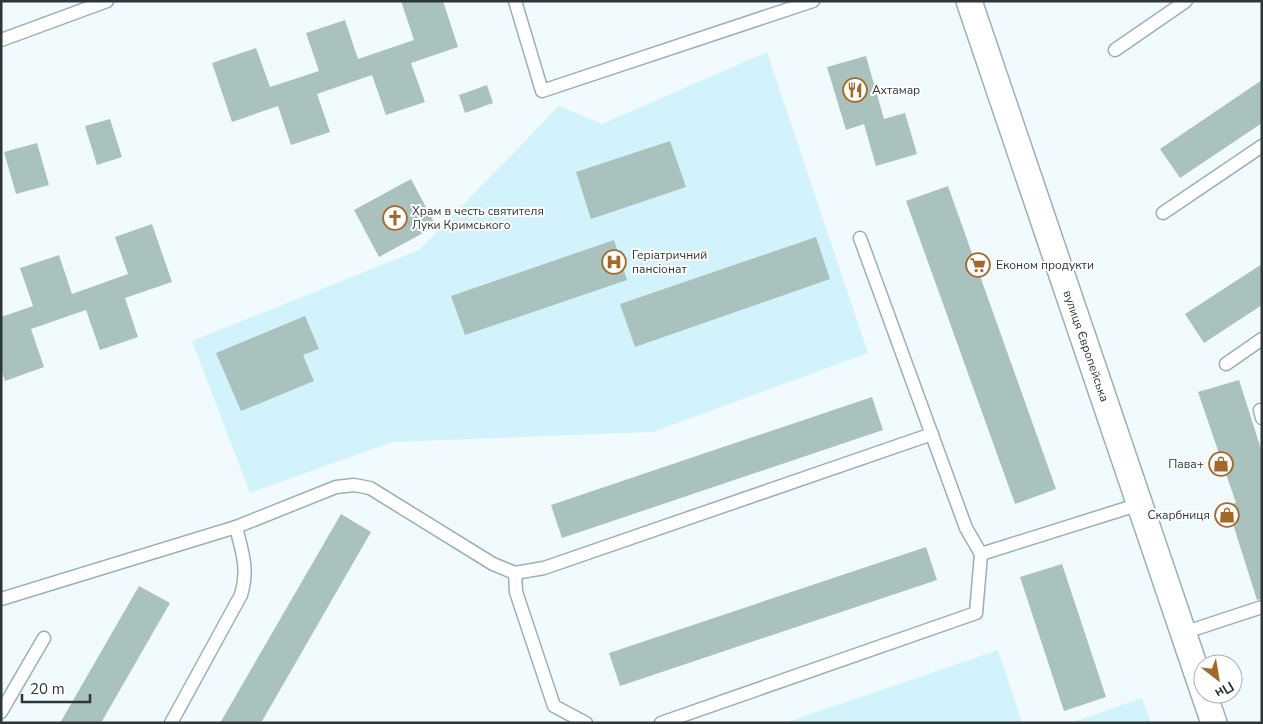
<svg xmlns="http://www.w3.org/2000/svg" width="1263" height="724" font-family="'Nunito Sans',sans-serif">
  <rect width="100%" height="100%" fill="#f1fbfd"/>
  <g fill="#d2f2fc">
    <polygon points="767,52 868,353 653,432 392,442 250,493 192,341 419,250 559,106 602,124"/>
    <polygon points="998,650 1022,723 785,723"/>
    <polygon points="1142,698 1151,723 1070,723"/>
  </g>
  <g fill="#aac2be">
    <polygon points="401,1 443,1 458,47 411,63 425,102 386,115 372,75 317,94 330,132 291,145 278,106 232,122 212,63 256,48 270,87 319,71 306,33 345,20 358,59 414,40"/>
    <polygon points="866,56 884,119 905,113 917,154 876,166 864,124 846,130 827,67"/>
    <polygon points="1262,80 1262,123 1180,178 1160,149"/>
    <polygon points="487,85 493,103 465,113 459,95"/>
    <polygon points="110,119 122,157 97,165 85,126"/>
    <polygon points="670,141 686,187 591,219 576,172"/>
    <polygon points="37,143 49,185 16,194 4,152"/>
    <polygon points="411,179 436,226 379,257 354,210"/>
    <polygon points="948,186 1056,489 1015,504 906,201"/>
    <polygon points="152,224 172,282 125,298 138,337 100,350 86,310 31,329 44,367 5,381 1,370 1,317 33,306 20,268 59,255 72,294 128,274 115,237"/>
    <polygon points="816,237 830,279 635,347 620,304"/>
    <polygon points="614,240 627,280 465,335 451,296"/>
    <polygon points="1262,264 1262,305 1204,343 1185,314"/>
    <polygon points="305,316 319,349 303,355 314,381 241,411 216,353"/>
    <polygon points="1239,380 1262,452 1262,599 1257,600 1227,505 1236,503 1198,392"/>
    <polygon points="872,397 883,430 562,538 551,505"/>
    <polygon points="341,514 371,532 261,723 220,723"/>
    <polygon points="926,547 937,580 620,686 609,653"/>
    <polygon points="1062,564 1106,697 1064,711 1020,577"/>
    <polygon points="139,586 170,603 101,723 60,723"/>
  </g>
  <g fill="none" stroke-linecap="round" stroke-linejoin="round">
    <g stroke="#9ab0b6" stroke-width="15">
      <g id="lane">
        <polyline points="515,1 542,91 813,1"/>
        <polyline points="1,40 107,1"/>
        <polyline points="1115,50 1186,1"/>
        <polyline points="1163,213 1262,146"/>
        <polyline points="860,238 966,528 981,554 1140,504"/>
        <polyline points="1226,364 1262,339"/>
        <polyline points="1260,410 1262,418"/>
        <polyline points="515,573 516,592 554,706 586,723"/>
        <polyline points="1,599 236,527 336,487 354,485 370,488 493,564 515,573 544,568 932,434"/>
        <polyline points="1183,633 1262,607"/>
        <polyline points="1,712 44,638"/>
        <path d="M171,723L241,595C249,569 242,552 236,527"/>
        <polyline points="661,723 976,613 981,554"/>
      </g>
    </g>
    <g stroke="#9ab0b6" stroke-width="28">
      <g id="street">
        <polyline points="969,1 1203,691"/>
        <polyline points="1204,694 1214,723"/>
      </g>
    </g>
    <use href="#lane" stroke="#fff" stroke-width="12"/>
    <use href="#street" stroke="#fff" stroke-width="25"/>
  </g>
  <defs>
    <g id="restaurant-ring" transform="scale(1.25)"><circle r="9.5" fill="#fff" stroke="#a4682b" stroke-width="1.5"/><path d="M-5-6h1v4h1v-4h1v4h1v-4h1v5L-1.5 .5V6h-2V.5L-5-1ZM5-6V6H3V1.5H1.5Q1.5-4 5-6Z" fill="#a4682b"/></g>
    <g id="church-ring" transform="scale(1.25)"><circle r="9.5" fill="#fff" stroke="#a4682b" stroke-width="1.5"/><path d="M-1.2-6h2.4v3.5h3.3v2.4h-3.3V6h-2.4V-.1h-3.3v-2.4h3.3Z" fill="#a4682b"/></g>
    <g id="hospital-ring" transform="scale(1.25)"><circle r="9.5" fill="#fff" stroke="#a4682b" stroke-width="1.5"/><path d="M-5-5h3v3.5h4V-5h3V5h-3V1.5h-4V5h-3Z" fill="#a4682b"/></g>
    <g id="supermarket-ring" transform="scale(1.25)"><circle r="9.5" fill="#fff" stroke="#a4682b" stroke-width="1.5"/><path d="M-6-5.5h2.5l.6 2H6L4.5 2H-2.5L-4.4-4H-6ZM-1.5 3.2a1.3 1.3 0 1 0 .1 0ZM3 3.2a1.3 1.3 0 1 0 .1 0Z" fill="#a4682b"/></g>
    <g id="shop-ring" transform="scale(1.25)"><circle r="9.5" fill="#fff" stroke="#a4682b" stroke-width="1.5"/><path d="M-5-2.5h2.3a2.7 3.5 0 0 1 5.4 0H5L5.5 6h-11ZM-1.5-2.5h3a1.5 2.3 0 0 0-3 0Z" fill="#a4682b"/></g>
  </defs>
  <g fill-rule="evenodd">
    <use href="#restaurant-ring" x="855" y="90"/>
    <use href="#church-ring" x="395" y="218"/>
    <use href="#hospital-ring" x="614" y="262"/>
    <use href="#supermarket-ring" x="978" y="265"/>
    <use href="#shop-ring" x="1221" y="464"/>
    <use href="#shop-ring" x="1227" y="515"/>
  </g>
  <g text-anchor="middle" stroke-width="4" stroke-linejoin="round" paint-order="stroke">
    <g font-size="12" fill="#2d3638" stroke="#fff" text-anchor="start">
      <text x="872" y="94">Ахтамар</text>
      <text x="412" y="215">Храм в честь святителя<tspan x="412" dy="14">Луки Кримського</tspan></text>
      <text x="632" y="259">Геріатричний<tspan x="632" dy="14">пансіонат</tspan></text>
      <text x="996" y="269">Економ продукти</text>
      <text x="1204" y="468" text-anchor="end">Пава+</text>
      <text x="1210" y="519" text-anchor="end">Скарбниця</text>
    </g>
    <g font-size="12" fill="#2d3638" stroke="#fff">
      <text transform="translate(1086 346) rotate(71)" y="4">вулиця Європейська</text>
    </g>
  </g>
  <rect width="1263" height="724" fill="none" stroke="#2d3638" stroke-width="5"/>
  <g transform="translate(1218 679) rotate(149)"><circle r="24" fill="#ffffff" stroke="#abafaf"/>
  <path d="M0-4L9 19L0 12L-9 19Z" fill="#a4682b"/>
  <text y="-8" font-size="14" font-weight="bold" text-anchor="middle" fill="#2d3638">Пн</text>
  </g>
  <path d="M22 694v8h68v-8" fill="none" stroke="#2d3638" stroke-width="2.5"/>
  <text x="30" y="694" font-size="15" fill="#2d3638" stroke="#ffffff" stroke-width="4" paint-order="stroke">20 m</text>
</svg>
